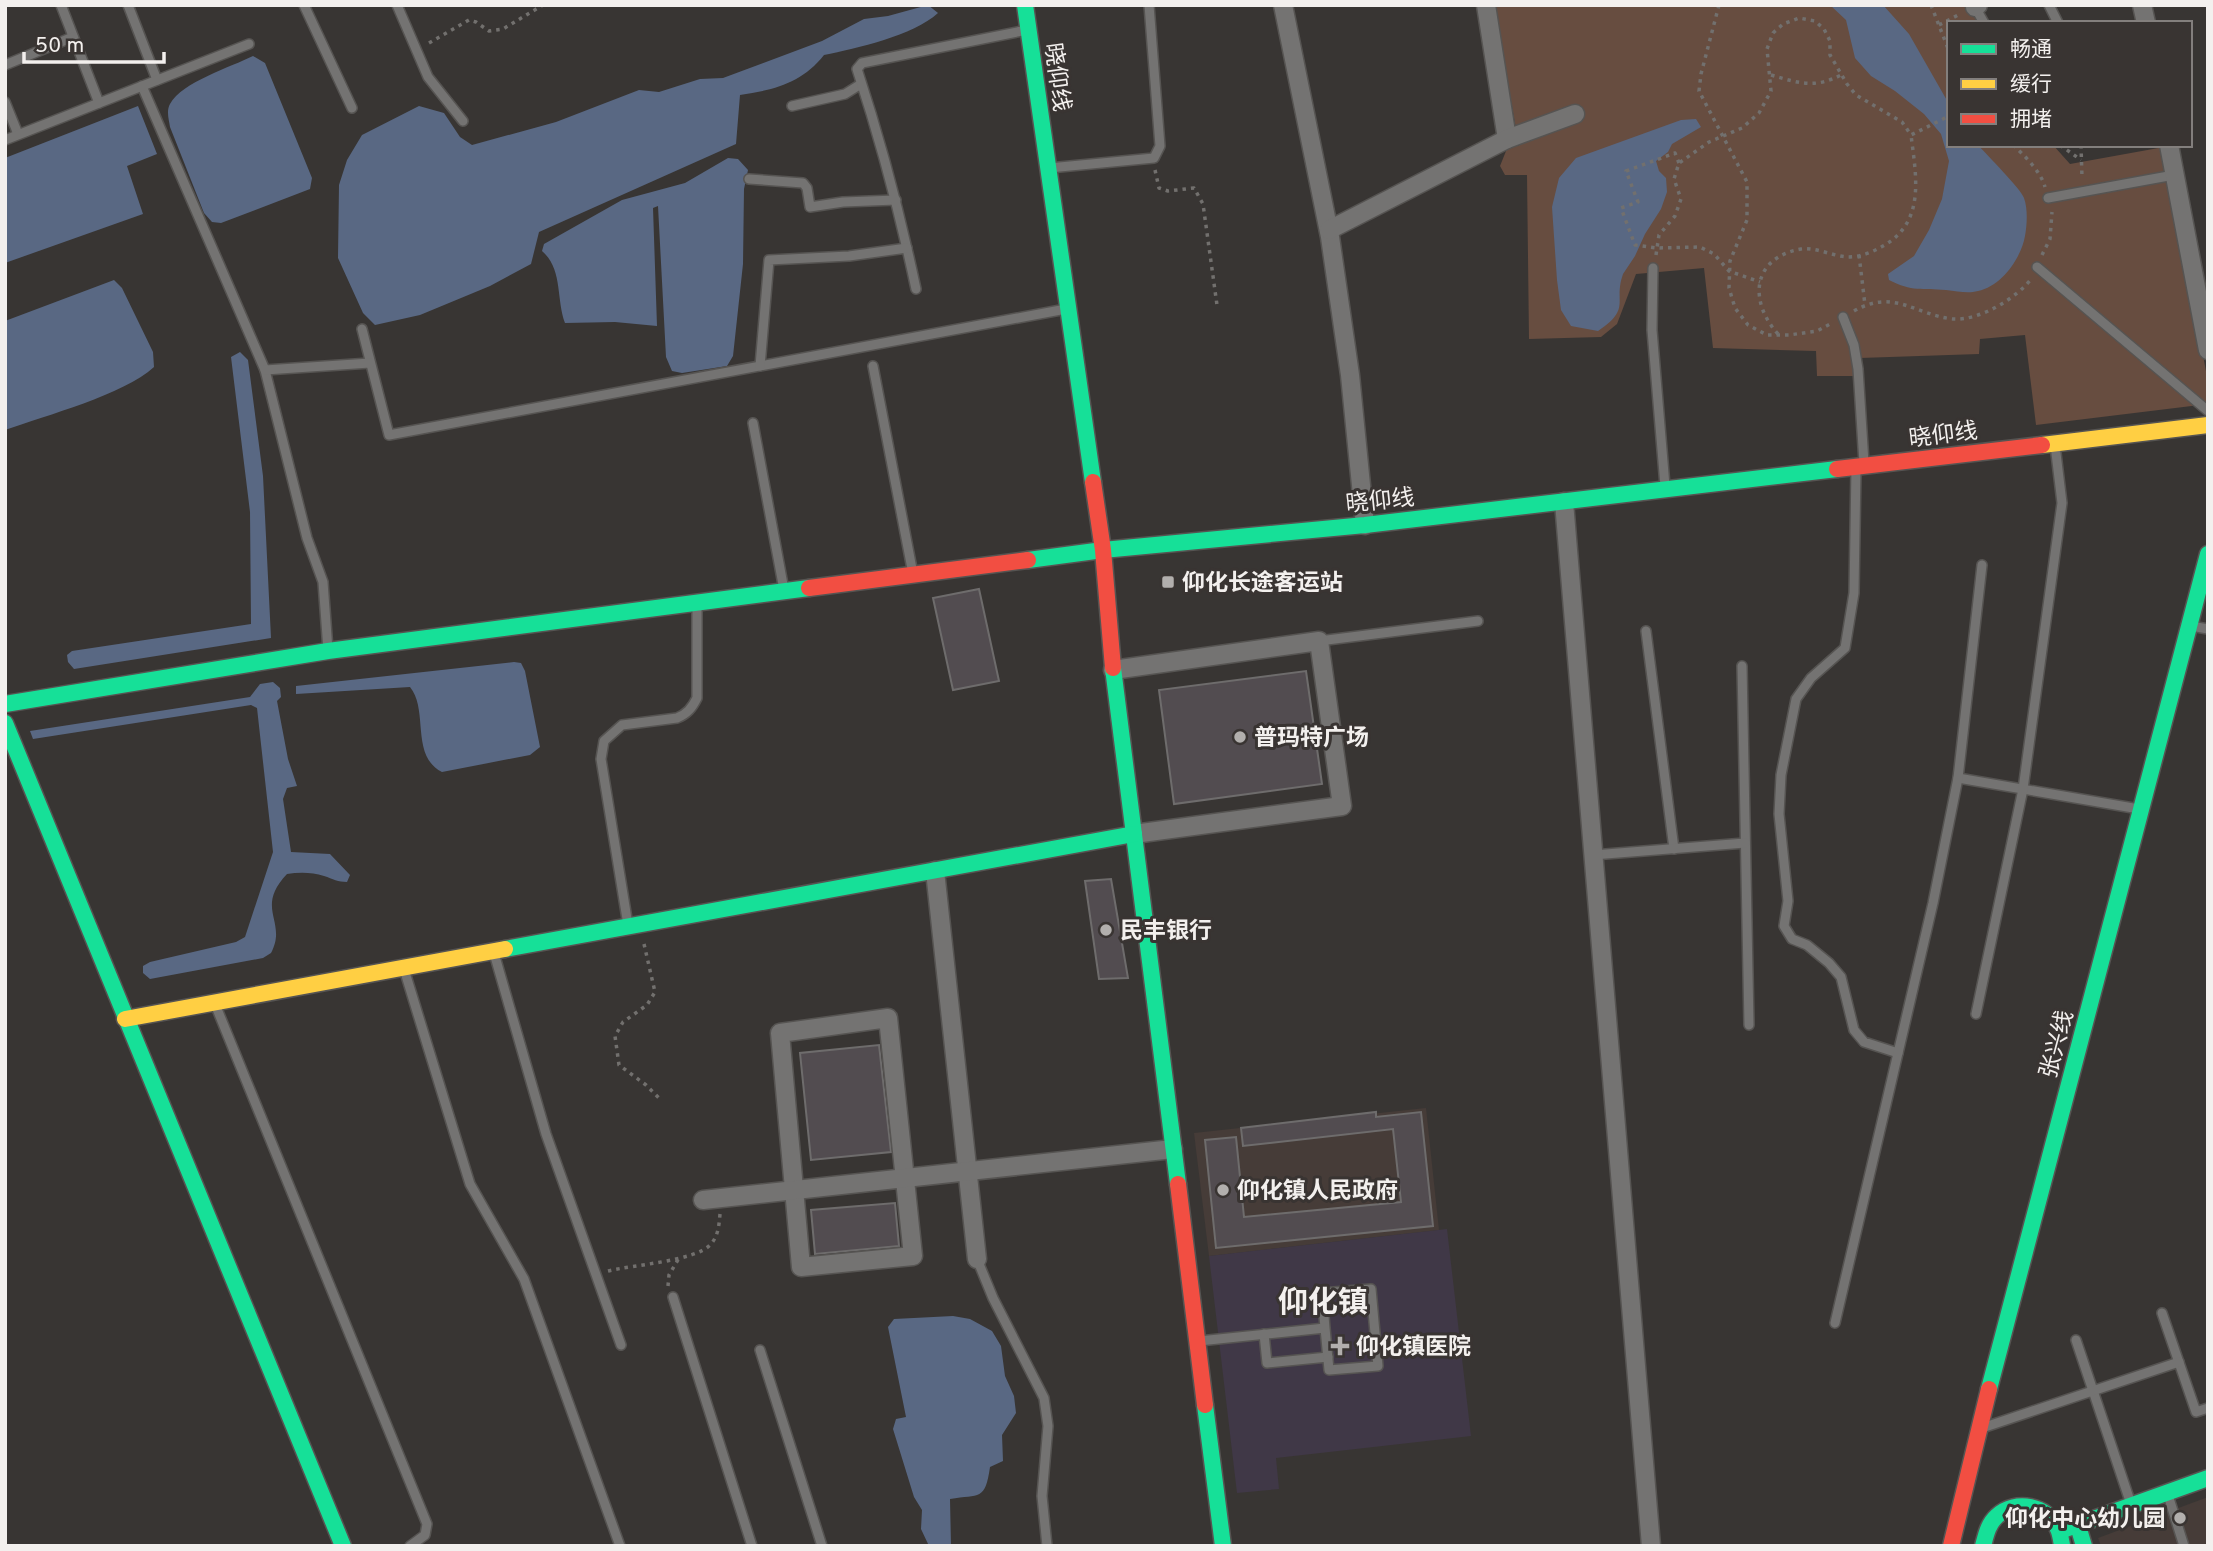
<svg xmlns="http://www.w3.org/2000/svg" width="2213" height="1551" font-family="Overpass,'Noto Sans SC',sans-serif">
  <rect width="100%" height="100%" fill="#383533"/>
  <g fill="#463c38">
    <polygon points="1426,1108 1439,1230 1209,1256 1194,1133"/>
    <polygon points="2208,1497 2208,1546 2101,1546 2098,1538"/>
  </g>
  <polygon fill="#403847" points="1447,1229 1471,1436 1276,1458 1279,1489 1237,1493 1209,1256"/>
  <polygon fill="#674d40" points="1494,5 1969,5 1978,23 1949,23 1949,145 2053,145 2070,164 2164,147 2208,382 2208,404 2036,425 2025,335 1980,339 1979,354 1860,358 1862,376 1817,376 1816,351 1713,348 1704,268 1636,274 1617,324 1601,337 1529,339 1527,175 1505,175 1500,166 1508,146 1519,146"/>
  <g fill="#596883">
    <path d="M928,5L938,13C913,36 857,48 824,55C802,83 774,90 740,95L736,144L539,232L531,264L490,286L420,315L375,325L363,313L338,258L339,185L347,160L362,135L419,106L444,113L460,137L472,145L556,122L639,90L659,92L700,79L723,78L822,41L864,19L888,16Z"/>
    <path d="M1830,5H1883L1909,34L1949,104V145H1978C1987,155 2021,189 2024,198C2028,209 2027,225 2025,236C2021,258 2002,286 1978,291C1967,294 1958,291 1946,290C1922,288 1912,292 1889,280L1888,274L1914,256L1929,230L1942,199L1949,161L1941,134L1924,114L1895,91L1871,76L1855,58L1846,20Z"/>
    <path d="M253,56L265,63L312,178L310,189L221,223L212,222L204,213L170,127C169,120 166,111 170,104C182,82 231,67 253,56Z"/>
    <polygon points="138,106 157,154 127,166 143,214 5,263 5,158"/>
    <path d="M1696,119L1701,127L1672,144L1668,152L1656,161L1659,171L1666,178L1667,192L1661,209L1645,234L1635,256L1623,274C1613,303 1632,308 1598,331L1571,326L1561,310L1557,280L1552,207L1559,178L1576,158L1681,120Z"/>
    <path d="M728,158L738,159L748,170L744,189L743,264L733,356L727,366L682,373L672,371L666,357L658,206L653,208L657,326L615,322L565,323C556,299 563,269 542,251L544,244L622,200L685,183Z"/>
    <path d="M114,280L122,288L153,352L154,367C123,395 47,415 5,430V321Z"/>
    <polygon points="240,352 248,360 263,476 271,638 74,669 68,662 67,655 72,651 251,624 250,512 231,357"/>
    <path d="M514,662L521,663L525,671L540,747L530,755L442,772C410,756 429,710 410,687L296,694V686Z"/>
    <path d="M273,682L280,688L281,697L277,701L288,759L297,786L287,788L283,799L291,852L330,854L350,875L347,882C338,882 333,879 324,876C312,872 299,872 287,874C254,909 288,921 271,953L263,958L150,979L143,973V966L150,962L236,942L245,937L273,852L257,708L251,705L33,739L30,731L250,697L260,684Z"/>
    <path d="M953,1316L970,1319L992,1331L1001,1346L1005,1376L1014,1396L1016,1413L1002,1435L1003,1461L990,1467C985,1501 980,1494 950,1499L951,1546H929L921,1529L922,1510L914,1497L893,1429L896,1419L906,1417L888,1327L894,1319Z"/>
  </g>
  <g fill="#524c50" stroke="#6e6c6c" stroke-width="2">
    <polygon points="979,589 999,681 953,690 933,598"/>
    <polygon points="1306,671 1322,784 1174,804 1159,690"/>
    <polygon points="1111,879 1128,978 1099,979 1085,881"/>
    <polygon points="879,1045 891,1152 811,1160 800,1053"/>
    <polygon points="1376,1112 1376,1117 1421,1112 1433,1226 1216,1248 1205,1140 1236,1137 1244,1217 1401,1202 1393,1129 1243,1146 1241,1128"/>
    <polygon points="895,1203 899,1246 815,1254 811,1210"/>
  </g>
  <g fill="none" stroke-linecap="round" stroke-linejoin="round">
    <g stroke="#565452" stroke-width="12">
      <g id="lane">
        <polyline points="61,5 99,103"/>
        <polyline points="128,5 157,80"/>
        <polyline points="304,5 352,108"/>
        <polyline points="397,5 428,77 463,121"/>
        <polyline points="2049,5 2058,23"/>
        <polyline points="1975,7 1984,23"/>
        <polyline points="5,65 73,37"/>
        <polyline points="142,86 265,370 307,538 323,582 328,650"/>
        <polyline points="5,102 18,134"/>
        <polyline points="792,106 845,94 861,84"/>
        <polyline points="5,140 249,44"/>
        <polyline points="1049,168 1154,158 1160,146 1149,5"/>
        <polyline points="749,179 803,183 807,188 810,207 843,202 896,200"/>
        <polyline points="2048,198 2174,175"/>
        <polyline points="2037,267 2208,411"/>
        <polyline points="1653,268 1652,330 1665,486"/>
        <path d="M916,289C900,214 881,142 857,69L862,63L1027,30"/>
        <polyline points="1843,317 1854,345 1858,369 1864,463"/>
        <polyline points="362,329 389,435 1066,309"/>
        <polyline points="760,366 769,260 849,256 907,248"/>
        <polyline points="873,366 913,574"/>
        <polyline points="265,370 370,363"/>
        <polyline points="753,423 784,590"/>
        <polyline points="1856,468 1854,593 1845,648 1811,678 1796,699 1781,775 1779,814 1788,901 1784,926 1792,939 1807,945 1829,963 1841,977 1854,1030 1864,1042 1898,1053"/>
        <polyline points="2191,626 2208,629"/>
        <polyline points="1646,631 1674,849"/>
        <polyline points="1319,641 1478,621"/>
        <polyline points="1742,666 1749,1025"/>
        <polyline points="1958,778 2139,809"/>
        <polyline points="1593,855 1745,843"/>
        <path d="M628,925L601,759L604,741L622,725L677,718C687,714 692,708 697,698V605"/>
        <polyline points="494,953 546,1134 621,1345"/>
        <polyline points="404,969 470,1184 524,1279 620,1546"/>
        <polyline points="215,1004 427,1524 425,1535 410,1546"/>
        <polyline points="1976,1014 2023,789 2062,503 2055,445"/>
        <polyline points="977,1259 993,1298 1044,1398 1048,1426 1042,1496 1047,1546"/>
        <polyline points="673,1297 752,1546"/>
        <polyline points="2162,1313 2196,1412 2208,1408"/>
        <polyline points="1835,1323 1933,903 1958,778 1982,565"/>
        <polyline points="1264,1334 1267,1363 1328,1357"/>
        <polyline points="2076,1340 2131,1504"/>
        <polyline points="1199,1341 1325,1328 1329,1370 1378,1366 1371,1289 1322,1293 1325,1328"/>
        <polyline points="760,1350 822,1546"/>
        <polyline points="1985,1427 2179,1362"/>
        <polyline points="2168,1495 2184,1546"/>
      </g>
    </g>
    <g stroke="#565452" stroke-width="21">
      <g id="street">
        <polyline points="1283,5 1330,237 1350,375 1365,525"/>
        <polyline points="1486,5 1507,139"/>
        <polyline points="2142,5 2146,23"/>
        <polyline points="1975,7 1978,5"/>
        <polyline points="2169,145 2208,350"/>
        <polyline points="1329,230 1507,139 1575,114"/>
        <polyline points="1564,502 1651,1546"/>
        <polyline points="1113,670 1319,641 1342,806 1134,834"/>
        <polyline points="935,871 977,1259"/>
        <polygon points="888,1018 913,1256 801,1267 780,1033"/>
        <polyline points="703,1200 1173,1149"/>
      </g>
    </g>
    <g stroke="#565452" stroke-width="19">
      <g id="fast">
        <polyline points="1025,5 1093,482"/>
        <polyline points="1028,560 1103,550 1365,525 1837,469"/>
        <polyline points="1113,668 1178,1184"/>
        <polyline points="5,704 328,651 809,588"/>
        <polyline points="5,723 343,1546"/>
        <polyline points="505,949 1134,834"/>
        <polyline points="1989,1389 2208,554"/>
        <polyline points="1205,1405 1223,1546"/>
        <polyline points="2078,1526 2084,1546"/>
        <polyline points="2060,1531 2208,1478"/>
        <path d="M1983,1546C1986,1535 1988,1524 1997,1516C2015,1499 2048,1505 2058,1529C2060,1533 2061,1540 2062,1545"/>
      </g>
    </g>
    <g stroke="#565452" stroke-width="19">
      <g id="slow">
        <polyline points="2042,445 2208,425"/>
        <polyline points="125,1019 505,949"/>
      </g>
    </g>
    <g stroke="#565452" stroke-width="19">
      <g id="jam">
        <polyline points="1837,469 2042,445"/>
        <polyline points="1093,482 1103,550 1113,668"/>
        <polyline points="809,588 1028,560"/>
        <polyline points="1178,1184 1205,1405"/>
        <polyline points="1951,1546 1989,1389"/>
      </g>
    </g>
    <g stroke="#72706e" stroke-width="3.5" stroke-dasharray="3.5 5" stroke-linecap="butt">
      <polyline points="1719,5 1701,74 1699,91 1747,182 1747,220 1730,261 1729,288 1735,308 1748,325 1767,335 1789,335 1817,331 1832,323"/>
      <polyline points="1931,5 1949,51"/>
      <polyline points="1939,25 1960,14"/>
      <polyline points="429,43 469,20 476,22 489,31 503,29 543,5"/>
      <path d="M1771,75C1799,83 1814,89 1841,75"/>
      <path d="M2013,145C2025,156 2041,172 2045,187"/>
      <polyline points="2060,145 2081,160"/>
      <polyline points="2081,145 2082,178"/>
      <polyline points="1679,163 1675,153 1626,171 1638,202 1621,208 1635,245 1657,248 1700,247 1714,254 1729,271 1760,282"/>
      <polyline points="1155,170 1159,188 1168,191 1194,188 1203,204 1217,305"/>
      <polyline points="1656,255 1659,235 1675,216 1681,199 1674,179 1679,163 1709,142 1742,128 1759,113 1771,91 1767,49 1773,33 1783,24 1799,18 1815,21 1824,29 1830,41 1830,55 1847,84 1856,95 1902,122 1911,135 1949,116"/>
      <polyline points="1859,255 1865,305"/>
      <polyline points="2042,255 2050,239 2052,212"/>
      <path d="M1854,311C1894,288 1915,315 1953,319C1979,321 2017,298 2032,278"/>
      <path d="M1778,334C1749,302 1751,258 1801,249C1816,247 1832,256 1848,257C1860,257 1873,252 1883,246C1926,222 1916,176 1911,135"/>
      <polyline points="644,944 655,992 647,1005 623,1022 615,1036 619,1065 646,1085 661,1100"/>
      <path d="M608,1271C632,1265 695,1261 710,1245C718,1237 719,1226 720,1214"/>
      <polyline points="668,1286 669,1275 679,1258"/>
    </g>
    <use href="#lane" stroke="#747372" stroke-width="9"/>
    <use href="#street" stroke="#747372" stroke-width="18"/>
    <use href="#fast" stroke="#16e098" stroke-width="16"/>
    <use href="#slow" stroke="#ffcf43" stroke-width="16"/>
    <use href="#jam" stroke="#f24e42" stroke-width="16"/>
  </g>
  <g fill="#b2afad" stroke="#393432" stroke-width="2.5">
    <rect x="1161" y="575" width="14" height="14" rx="3.5"/>
    <circle cx="1240" cy="737" r="7"/>
    <circle cx="1106" cy="930" r="7"/>
    <circle cx="1223" cy="1190" r="7"/>
    <path d="M1336.5 1335.5h7v7h7v7h-7v7h-7v-7h-7v-7h7z"/>
    <circle cx="2180" cy="1518" r="7"/>
  </g>
  <g text-anchor="middle" stroke-width="6" stroke-linejoin="round" paint-order="stroke">
    <g font-size="23" fill="#f3f0ee" stroke="#393432">
      <text transform="translate(1058 77) rotate(82)" y="8">晓仰线</text>
      <text transform="translate(1943 434) rotate(-7)" y="8">晓仰线</text>
      <text transform="translate(1380 500) rotate(-6)" y="8">晓仰线</text>
      <text transform="translate(2056 1044) rotate(-75)" y="8">张兴线</text>
    </g>
    <g font-size="23" font-weight="bold" fill="#f3f0ee" stroke="#393432" text-anchor="start">
      <text x="1182" y="590">仰化长途客运站</text>
      <text x="1254" y="745">普玛特广场</text>
      <text x="1120" y="938">民丰银行</text>
      <text x="1237" y="1198">仰化镇人民政府</text>
      <text x="1356" y="1354">仰化镇医院</text>
      <text x="2166" y="1526" text-anchor="end">仰化中心幼儿园</text>
    </g>
    <g font-size="30" font-weight="bold" fill="#f3f0ee" stroke="#393432">
      <text x="1323" y="1312">仰化镇</text>
    </g>
  </g>
  <rect width="2213" height="1551" fill="none" stroke="#f3f0ee" stroke-width="14"/>
  <rect x="1947" y="21" width="245" height="126" fill="#393432" stroke="#837f7d" stroke-width="2"/>
  <rect x="1961" y="44" width="35" height="10" fill="#16e098" stroke="#837f7d" stroke-width="2"/>
  <text x="2010" y="56" font-size="21" fill="#f3f0ee">畅通</text>
  <rect x="1961" y="79" width="35" height="10" fill="#ffcf43" stroke="#837f7d" stroke-width="2"/>
  <text x="2010" y="91" font-size="21" fill="#f3f0ee">缓行</text>
  <rect x="1961" y="114" width="35" height="10" fill="#f24e42" stroke="#837f7d" stroke-width="2"/>
  <text x="2010" y="126" font-size="21" fill="#f3f0ee">拥堵</text>
  <path d="M24 52v10h140v-10" fill="none" stroke="#f3f0ee" stroke-width="3.5"/>
  <text x="35" y="52" font-size="21" fill="#f3f0ee" stroke="#393432" stroke-width="5" paint-order="stroke">50 m</text>
</svg>
